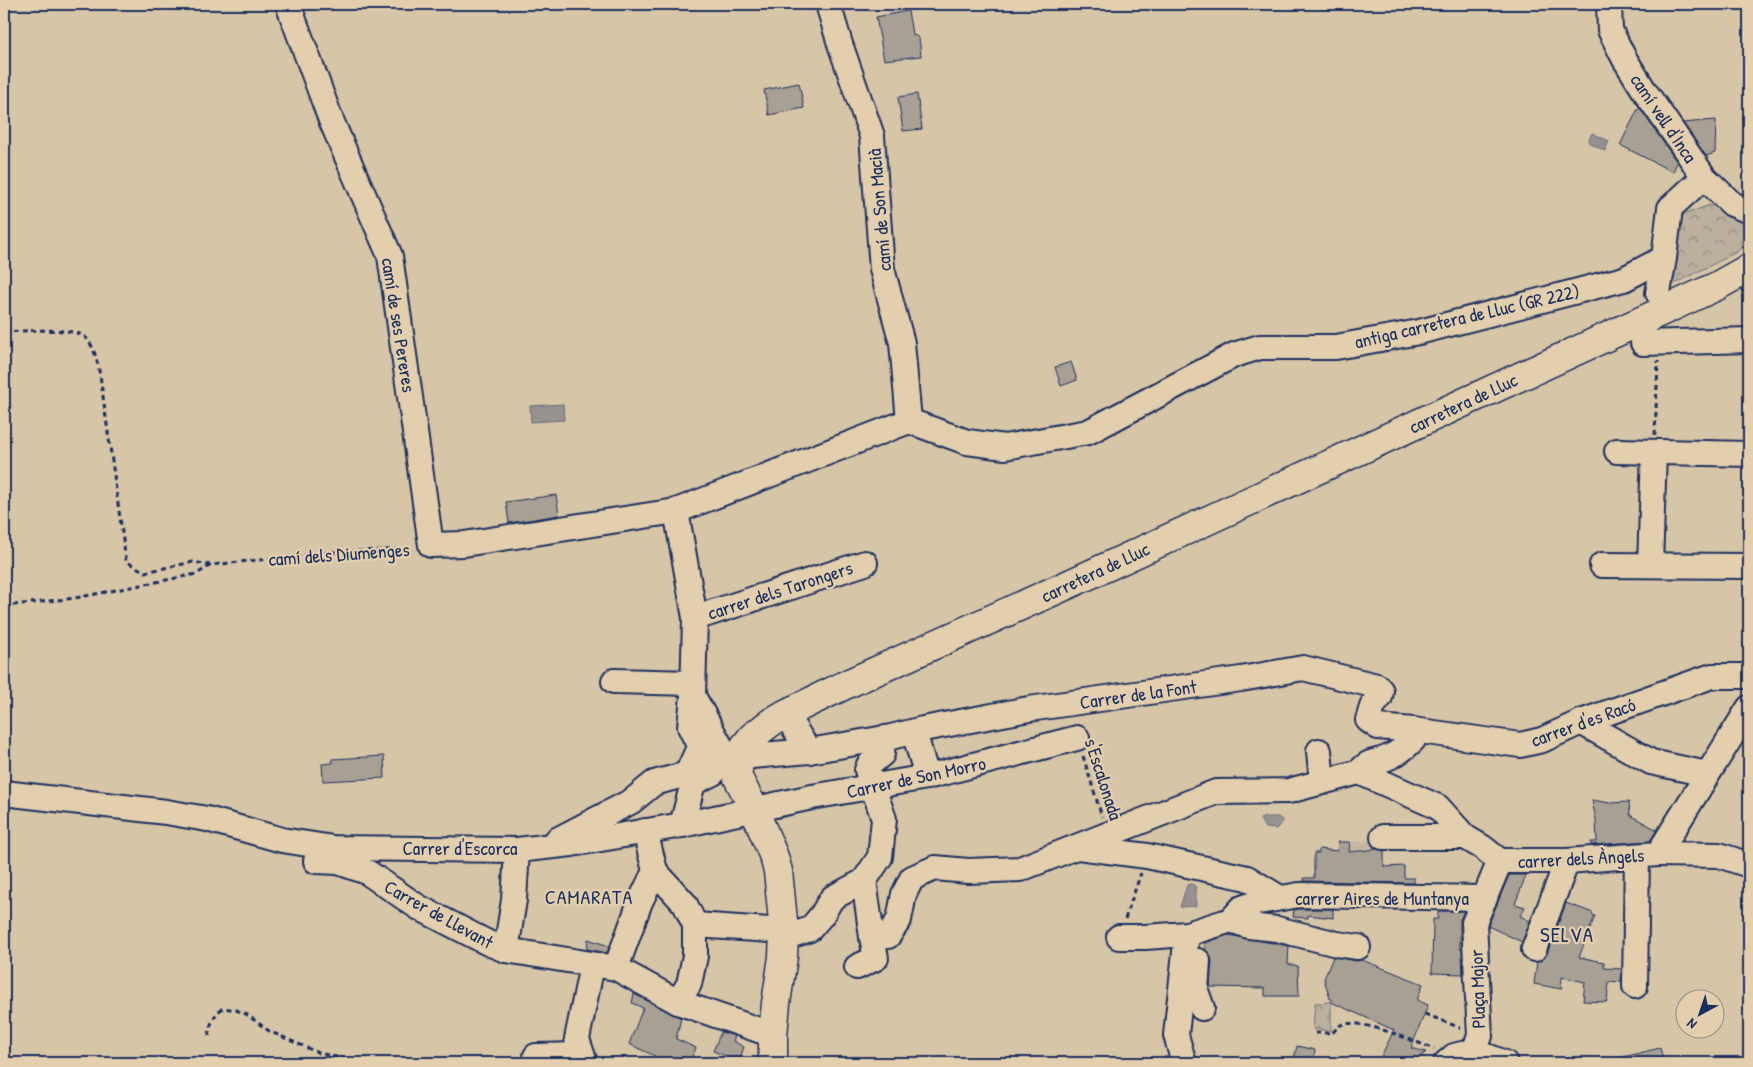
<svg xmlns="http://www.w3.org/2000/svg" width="1753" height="1067" font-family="'Patrick Hand',sans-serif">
  <defs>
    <pattern id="park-crowns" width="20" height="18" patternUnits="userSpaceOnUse" patternTransform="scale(1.25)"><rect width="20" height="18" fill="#bbaf9d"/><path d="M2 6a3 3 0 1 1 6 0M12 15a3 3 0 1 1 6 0" fill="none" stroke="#978f83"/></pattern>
  </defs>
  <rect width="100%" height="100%" fill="#d7c5a8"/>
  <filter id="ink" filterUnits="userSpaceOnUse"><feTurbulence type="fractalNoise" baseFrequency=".02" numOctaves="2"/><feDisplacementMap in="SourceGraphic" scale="10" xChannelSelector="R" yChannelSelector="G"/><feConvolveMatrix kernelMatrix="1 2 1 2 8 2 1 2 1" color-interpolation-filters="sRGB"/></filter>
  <g filter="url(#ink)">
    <polygon fill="#c6b7a1" points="1377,841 1378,847 1371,850 1378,867 1378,892 1348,893 1350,842"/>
    <g fill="url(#park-crowns)" stroke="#6b6f7e">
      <polygon points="1710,205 1743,218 1749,222 1749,242 1735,253 1664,289 1680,216"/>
      <polygon points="1331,1002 1331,1031 1313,1029 1315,1003"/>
    </g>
    <g fill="#97928f" stroke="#656a7b">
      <polygon points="1592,133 1609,141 1605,151 1588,142"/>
      <polygon points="563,404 564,420 531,422 530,406"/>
      <polygon points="1265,817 1278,817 1283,821 1276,829 1265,828 1260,819"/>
      <polygon points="1192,884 1196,887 1196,906 1180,907 1187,885"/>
    </g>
    <g fill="#a8a095" stroke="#1b2f5e">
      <polygon points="908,11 912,34 919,38 921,56 884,60 876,17"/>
      <polygon points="799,83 804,108 769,115 764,90"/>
      <polygon points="917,94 922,129 903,131 898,97"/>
      <polygon points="1639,107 1677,162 1673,172 1620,145"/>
      <polygon points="1716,120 1715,153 1706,156 1683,123"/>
      <polygon points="1071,362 1077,380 1061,386 1055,367"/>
      <polygon points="556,495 559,515 509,523 506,502"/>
      <polygon points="384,756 385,778 323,781 322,764 333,763 332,759"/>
      <polygon points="1592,800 1610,803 1629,802 1630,815 1657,830 1650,841 1591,845 1591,842 1597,842 1596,820"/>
      <polygon points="1338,842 1350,842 1349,852 1370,850 1375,848 1384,851 1384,867 1404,866 1404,878 1414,878 1414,883 1304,881 1304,878 1314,878 1314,853 1319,853 1319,849 1337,851"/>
      <polygon points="1509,875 1526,875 1515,904 1525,907 1520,916 1530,921 1522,942 1488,926"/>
      <polygon points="1566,903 1593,913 1592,915 1595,916 1579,957 1604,962 1604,968 1622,969 1621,981 1609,982 1607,1002 1583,1001 1585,982 1562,977 1561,989 1534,984 1537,962 1543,959 1547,954"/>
      <polygon points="1300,909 1333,909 1333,918 1308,915 1308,918 1293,917 1294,910"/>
      <polygon points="1438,911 1464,911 1460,920 1460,949 1462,949 1463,974 1432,973 1433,919 1438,919"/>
      <polygon points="1228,935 1289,946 1288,964 1298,966 1299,996 1265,996 1265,988 1210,987 1212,961 1210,955 1205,949 1205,943"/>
      <polygon points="588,939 609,946 607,953 587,949"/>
      <polygon points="1333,957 1356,961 1362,960 1423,984 1417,1000 1428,1005 1411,1048 1426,1052 1413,1063 1378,1063 1394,1030 1331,1002 1324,979"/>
      <polygon points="634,994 681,1018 676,1039 696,1048 689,1063 652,1063 655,1056 629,1044 643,1008 632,1003"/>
      <polygon points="721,1032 735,1036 733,1041 744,1047 738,1063 726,1063 728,1057 713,1051"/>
      <polygon points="1297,1046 1315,1050 1313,1063 1293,1063"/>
      <polygon points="1660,1048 1664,1063 1616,1063 1615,1059"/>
    </g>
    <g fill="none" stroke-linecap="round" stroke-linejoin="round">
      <g stroke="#1b2f5e" stroke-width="28">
        <g id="minor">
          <polyline points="288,4 331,120 390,256 431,545 464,544 676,511 909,421 967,442 1005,447 1088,432 1234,355 1260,347 1336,347 1419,332 1624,279 1664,258"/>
          <polyline points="828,4 840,44 872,136 882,269 902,343 909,421"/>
          <polyline points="1609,4 1610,30 1624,58 1644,90 1704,177 1732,204 1749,211"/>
          <polyline points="1658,293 1664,258 1670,208 1704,177"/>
          <polyline points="1644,320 1643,343 1749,340"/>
          <polyline points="1617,451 1749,454"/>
          <polyline points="676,511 695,618 693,696"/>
          <polyline points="1602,565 1749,566"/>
          <polyline points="1650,565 1654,453"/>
          <polyline points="695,618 865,563"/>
          <polyline points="614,681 692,683"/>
          <polyline points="785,714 809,751"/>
          <polyline points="1581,722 1651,762 1707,774"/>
          <polyline points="917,742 927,777"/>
          <polyline points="1319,751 1322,782"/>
          <polyline points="740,757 809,751 891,737 923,729 1029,709 1241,679 1303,668 1377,686 1381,691 1380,697 1372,707 1368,720 1378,727 1413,730 1520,745 1542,740 1581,722 1712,676 1749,676"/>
          <path d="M1359,772C1371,759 1372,764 1387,758C1397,754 1405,748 1413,740V730"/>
          <polyline points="4,793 166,812 207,819 282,840 333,848 517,850 572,844 682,825 812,797 927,777 1077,738"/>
          <polyline points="682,825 693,783 713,773 690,727 693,696 737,776"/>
          <polyline points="1383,837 1465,837"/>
          <polyline points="557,840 632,801 654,783 687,774 697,752"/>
          <polyline points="1078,847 1147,856 1247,878 1280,898"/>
          <polyline points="1658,854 1719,855 1749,865"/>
          <polyline points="316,861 338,862 367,872 418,907 488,943 506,950 616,968 678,1002 773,1035"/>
          <polyline points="1500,861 1567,861 1658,854 1749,708"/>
          <polyline points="655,871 685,904 695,925 695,956 689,984 678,1002"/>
          <polyline points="864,881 872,937 888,936 899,920 904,894 912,878 935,868 968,871 1020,869 1216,792 1289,791 1359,772 1438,807 1465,837 1482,847 1500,861"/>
          <polyline points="1231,920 1242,908 1259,902 1299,895 1485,898"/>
          <polyline points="695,925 784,931"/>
          <polyline points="1119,937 1145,937 1187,934 1231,920 1249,926 1277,929 1337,944 1358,947"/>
          <polyline points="784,938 810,929 822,915 832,898 864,881 880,857 884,819 867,770 869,765 882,754 883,738"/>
          <polyline points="1534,949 1567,861"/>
          <polyline points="506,950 514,900 517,850"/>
          <polyline points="1198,961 1196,991 1202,1008"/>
          <polyline points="857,967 876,958 872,937"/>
          <polyline points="616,968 640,902 655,871 645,831"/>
          <polyline points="1635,986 1637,856"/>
          <polyline points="1474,1051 1480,1036 1474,923 1500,861"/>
          <polyline points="1474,1051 1505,1063"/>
          <polyline points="536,1056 582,1055"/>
          <polyline points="585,1063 577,1039 592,965"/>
          <polyline points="1184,1063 1176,1035 1187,934"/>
          <polyline points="1446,1063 1454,1056 1474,1051"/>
        </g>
      </g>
      <g stroke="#1b2f5e" stroke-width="31">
        <polyline id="major" points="773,1063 773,1035 776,1003 783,957 784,931 778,871 774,857 754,809 737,776 740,757 744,747 752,737 770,723 785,714 845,685 1065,586 1717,286 1749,268"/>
      </g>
      <g stroke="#1b2f5e" stroke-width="3" stroke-dasharray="5 4" stroke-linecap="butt">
        <path d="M4,332C21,331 71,327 84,336C95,345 97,363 100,375L126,561L145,572L193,562L210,565"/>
        <polyline points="1655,435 1658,361"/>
        <polyline points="4,606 75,598 197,574 211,565 335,552 412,549"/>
        <polyline points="1083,756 1102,817"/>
        <polyline points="1125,919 1141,873"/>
        <polyline points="1425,1014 1461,1028"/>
        <path d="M1315,1033H1332C1335,1031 1338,1026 1341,1025C1358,1017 1416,1042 1434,1049"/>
        <path d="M209,1036C210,1024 213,1015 223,1008L236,1010L246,1014L269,1031L319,1053L362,1063"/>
      </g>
      <use href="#minor" stroke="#e3cfad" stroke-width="24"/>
      <use href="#major" stroke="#e3cfad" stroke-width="28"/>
    </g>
  </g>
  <g text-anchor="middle" stroke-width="4.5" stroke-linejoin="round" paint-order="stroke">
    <g font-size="19" fill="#1b2f5e" stroke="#e3cfad">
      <text transform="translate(1664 118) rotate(56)" y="7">camí vell d'Inca</text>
      <text transform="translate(879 210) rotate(-95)" y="7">camí de Son Macià</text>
      <text transform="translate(1467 316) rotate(-13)" y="7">antiga carretera de Lluc (GR 222)</text>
      <text transform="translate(399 325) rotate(81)" y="7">camí de ses Pereres</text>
      <text transform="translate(1463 403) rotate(-25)" y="7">carretera de Lluc</text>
      <text transform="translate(339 554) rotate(-4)" y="7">camí dels Diumenges</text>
      <text transform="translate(1095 572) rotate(-25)" y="7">carretera de Lluc</text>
      <text transform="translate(780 590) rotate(-18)" y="7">carrer dels Tarongers</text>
      <text transform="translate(1138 694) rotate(-8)" y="7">Carrer de la Font</text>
      <text transform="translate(1583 722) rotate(-20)" y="7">carrer d'es Racó</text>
      <text transform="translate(916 777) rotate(-12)" y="7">Carrer de Son Morro</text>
      <text transform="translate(1104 779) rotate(72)" y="7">s'Escalonada</text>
      <text x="460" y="855">Carrer d'Escorca</text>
      <text transform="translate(1581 858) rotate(-3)" y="7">carrer dels Àngels</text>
      <text x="1382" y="905">carrer Aires de Muntanya</text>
      <text transform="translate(439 914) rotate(29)" y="7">Carrer de Llevant</text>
      <text transform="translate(1477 989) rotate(-92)" y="7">Plaça Major</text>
    </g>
    <g font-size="20" letter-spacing="1" fill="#1b2f5e" stroke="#e3cfad">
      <text x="589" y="904">CAMARATA</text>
    </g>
    <g font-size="21" letter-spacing="1" fill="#1b2f5e" stroke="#e3cfad">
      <text x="1567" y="942">SELVA</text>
    </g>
  </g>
  <rect width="1753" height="1067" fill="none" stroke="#e3cfad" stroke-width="20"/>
  <rect x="10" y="10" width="1733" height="1047" fill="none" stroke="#1b2f5e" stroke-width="2" filter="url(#ink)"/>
  <g transform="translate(1700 1014) rotate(220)"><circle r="24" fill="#e3cfad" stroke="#938f8d"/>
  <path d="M0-4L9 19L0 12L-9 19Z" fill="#1b2f5e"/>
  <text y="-8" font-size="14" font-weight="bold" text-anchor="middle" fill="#1b2f5e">N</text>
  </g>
</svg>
